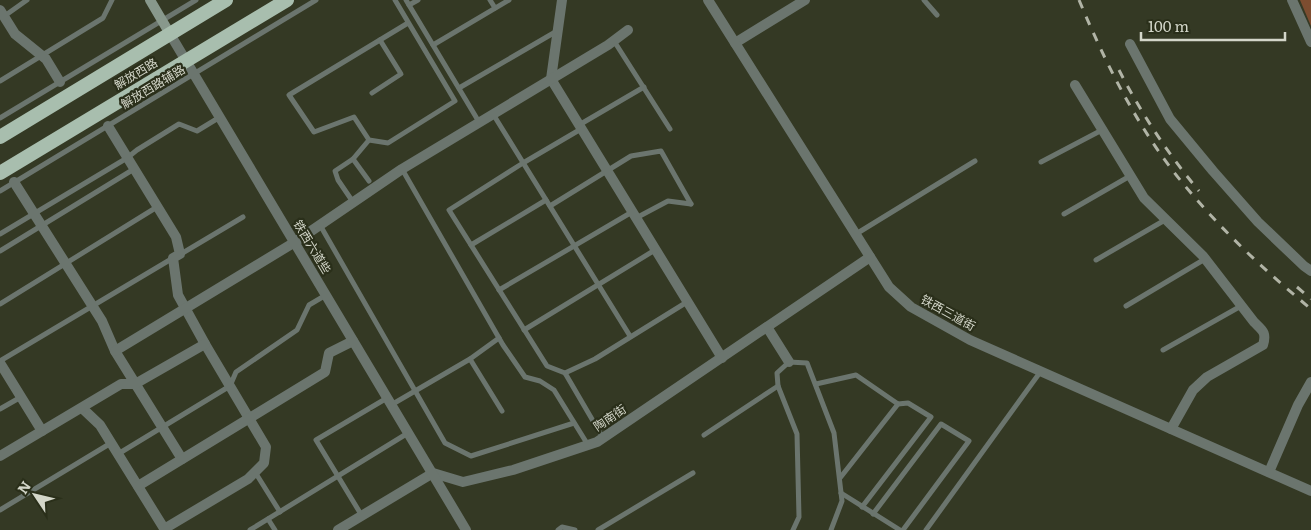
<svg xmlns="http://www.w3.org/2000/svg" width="1311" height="530" font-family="Literata,'Noto Sans SC',serif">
  <rect width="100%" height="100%" fill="#343924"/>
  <polygon fill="#7d4d30" points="1300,0 1311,0 1311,26"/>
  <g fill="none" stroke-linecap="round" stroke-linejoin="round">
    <g stroke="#6b756e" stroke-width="5">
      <polyline points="395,0 455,101 388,143 369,140 354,117 314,132 289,95 408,23"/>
      <polyline points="406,0 479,122"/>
      <polyline points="490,0 495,8"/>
      <polyline points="924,0 937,15"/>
      <polyline points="409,5 418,0"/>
      <polyline points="3,17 27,0"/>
      <polyline points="614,41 670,129"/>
      <polyline points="433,45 509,0"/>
      <polyline points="0,81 103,18 112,0"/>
      <polyline points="459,88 557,31"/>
      <polyline points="372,93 401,74 380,40"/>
      <polyline points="493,114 630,336"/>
      <polyline points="0,118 196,0"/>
      <polyline points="579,125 644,87"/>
      <polyline points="581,129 523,163 449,210 547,366 565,373 603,438"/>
      <polyline points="353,159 369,181"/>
      <polyline points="1041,162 1102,130"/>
      <polyline points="402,169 503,345 525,377 540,381 554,390 588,445"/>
      <polyline points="0,191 316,0"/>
      <polyline points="353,202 338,180 335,171 353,159 369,140"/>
      <polyline points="550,206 631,156 661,151 691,204"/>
      <polyline points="1064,214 1130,176"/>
      <polyline points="636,218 668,201 691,204"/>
      <polyline points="320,225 445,443 471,456 574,423"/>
      <polyline points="0,234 127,158 137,150 179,124 197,131 220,117"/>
      <polyline points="856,234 975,161"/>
      <polyline points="471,245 546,200"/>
      <polyline points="0,251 134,169"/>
      <polyline points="181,254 243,217"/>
      <polyline points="1096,260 1165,220"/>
      <polyline points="499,290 632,212"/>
      <polyline points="0,304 157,207"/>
      <polyline points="1126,306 1205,259"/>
      <polyline points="524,330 655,250"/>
      <polyline points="499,338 470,359 502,411"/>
      <polyline points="1163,350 1241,306"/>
      <polyline points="0,361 173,258"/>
      <polyline points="565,373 595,359 687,302"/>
      <polyline points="816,384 856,375 898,404 908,403 931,417 862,507"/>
      <polyline points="391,405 470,359"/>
      <polyline points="0,409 21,397"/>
      <polyline points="704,435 778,386"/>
      <polyline points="118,454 230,386 236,372 297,330 309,305 326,295"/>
      <polyline points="255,472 280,512"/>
      <polyline points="840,478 898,404"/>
      <polyline points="841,493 900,530"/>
      <polyline points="0,510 111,443"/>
      <polyline points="873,514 941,424 969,441 903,530"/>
      <polyline points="362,516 316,440 387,398"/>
      <polyline points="268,519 275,530"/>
      <polyline points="250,530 408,433"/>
      <polyline points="558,530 562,527 575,530"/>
      <polyline points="598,530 693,473"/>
      <polyline points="793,530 799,517 797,434 778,386 777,373 789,362 807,363 834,433 842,501 831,530"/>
      <polyline points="926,530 1041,371"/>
    </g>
    <g stroke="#6b756e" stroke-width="10">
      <polyline points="562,0 551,79 722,358"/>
      <polyline points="1292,0 1311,42"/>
      <polyline points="0,10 15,34 46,59 60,82"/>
      <polyline points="735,43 805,0"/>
      <polyline points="1130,44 1170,119 1213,171 1258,222 1304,266 1311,271"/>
      <path d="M1075,85L1144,198L1203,256L1254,322C1262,330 1267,332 1263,345L1207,377L1193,390L1171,429"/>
      <polyline points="108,126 176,237 180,254 173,258 178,295 205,344 266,447 264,463 248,479 164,529"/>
      <polyline points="14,182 102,321 115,351 182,459"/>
      <polyline points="767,327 789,362"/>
      <polyline points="115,351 295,242 402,169 608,45 628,30"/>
      <polyline points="0,363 42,431"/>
      <polyline points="82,408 100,425 165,530"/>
      <polyline points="0,456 121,384 135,384 205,344"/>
      <polyline points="1269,472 1298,405 1311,382"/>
      <polyline points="138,486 325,372 329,353 353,341"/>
      <polyline points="338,530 433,473 463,482 513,470 597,442 870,257"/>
    </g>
    <g stroke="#6b756e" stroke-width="10">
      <polyline points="708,0 889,287 911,307 970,340 1311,491"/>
      <polyline points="170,34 466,530"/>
    </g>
    <polyline stroke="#88988c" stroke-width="10" points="150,0 170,34"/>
    <g stroke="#a8beae" stroke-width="14">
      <polyline points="0,137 226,0"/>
      <polyline points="0,173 287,0"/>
    </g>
    <g stroke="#b1b4a6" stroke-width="3" stroke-dasharray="9 9" stroke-linecap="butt">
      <path d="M1079,0C1106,64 1137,127 1181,181C1220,229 1264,270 1311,309"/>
      <path d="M1119,70C1141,113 1168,154 1199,191"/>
      <polyline points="1297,287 1311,299"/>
    </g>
  </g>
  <g text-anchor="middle" stroke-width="4.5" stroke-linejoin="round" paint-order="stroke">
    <g font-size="12" fill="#d3d6c9" stroke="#2a2f1a">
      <text transform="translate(136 74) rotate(-31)" y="4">解放西路</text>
      <text transform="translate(153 87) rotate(-31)" y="4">解放西路辅路</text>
      <text transform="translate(312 247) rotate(59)" y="4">铁西六道些</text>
      <text transform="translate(948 313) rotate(29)" y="4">铁西三道街</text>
      <text transform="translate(610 418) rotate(-34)" y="4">陶南街</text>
    </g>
  </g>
  <g transform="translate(35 495) rotate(305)" stroke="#2a2f1a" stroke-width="4" paint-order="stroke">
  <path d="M0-4L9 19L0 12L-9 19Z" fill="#d3d6c9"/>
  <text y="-8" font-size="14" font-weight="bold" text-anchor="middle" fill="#d3d6c9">N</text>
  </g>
  <path d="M1141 32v8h144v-8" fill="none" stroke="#d3d6c9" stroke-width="2.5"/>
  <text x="1148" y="32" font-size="15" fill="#d3d6c9" stroke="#2a2f1a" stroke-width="4" paint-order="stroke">100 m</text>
</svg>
